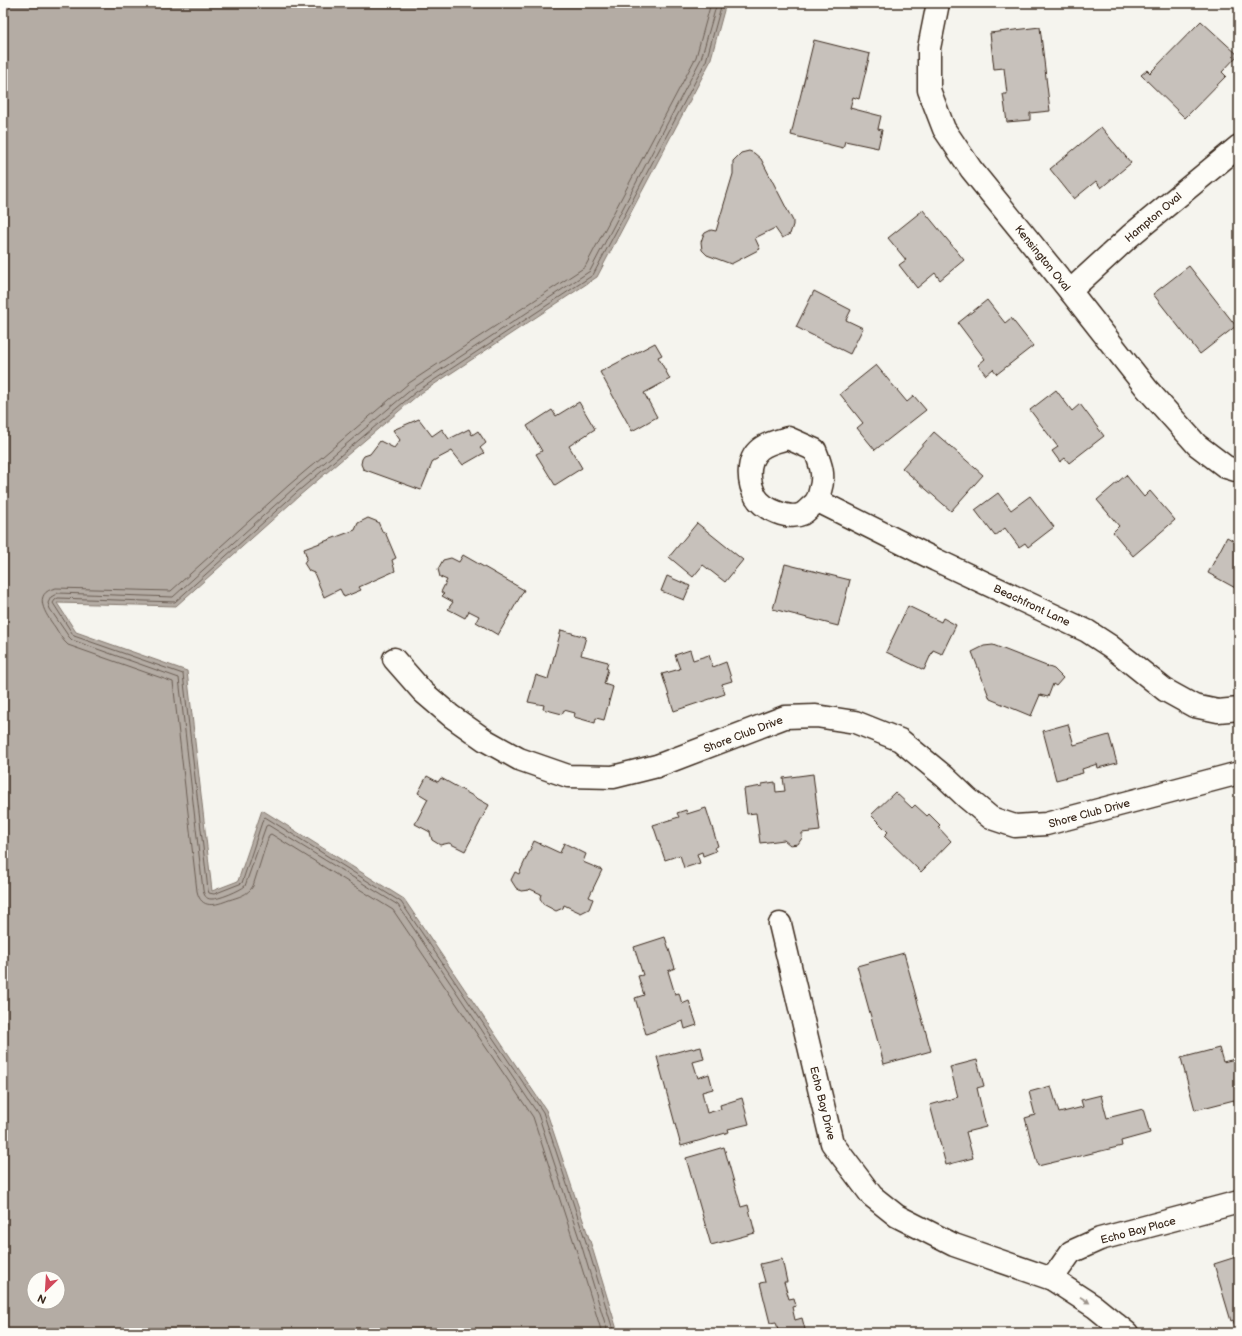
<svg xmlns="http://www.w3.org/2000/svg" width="1242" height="1336" font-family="'Balsamiq Sans',sans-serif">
  <rect width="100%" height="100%" fill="#f5f4ee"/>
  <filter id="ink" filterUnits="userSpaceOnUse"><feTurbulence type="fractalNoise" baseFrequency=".025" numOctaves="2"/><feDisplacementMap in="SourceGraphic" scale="8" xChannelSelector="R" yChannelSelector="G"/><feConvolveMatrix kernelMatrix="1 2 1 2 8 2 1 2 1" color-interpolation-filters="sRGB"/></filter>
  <g filter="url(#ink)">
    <path fill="#b4aca4" stroke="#84786e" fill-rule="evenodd" d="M3,3H726L710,62L597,277L418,395L299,496L176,606L57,603L76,632L187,671L212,891L238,881L262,810L404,899L546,1110L591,1244L618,1333H3ZM34,1278H58V1302H34Z"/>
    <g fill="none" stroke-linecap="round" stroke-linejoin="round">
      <g stroke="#6b5e54" stroke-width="1">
        <path d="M602,1333L576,1249L533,1117L393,910L271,834L269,835L253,886C248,895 238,897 229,900C216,905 201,910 197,891L173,682L68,645C62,640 59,633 55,627C46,615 31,593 56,588L171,591L289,485L409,383L585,267L696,57L711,3"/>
        <path d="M608,1333L582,1247L538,1114L398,905L268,825L266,826L245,886C241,890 218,900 211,899C206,899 204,895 203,890L179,678L72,640L69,637L50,609L48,603L51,597L58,593L173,597L293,489L413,388L590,271L701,59L717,3"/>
        <polyline points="614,1333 587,1245 543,1112 401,902 265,817 263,819 242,883 214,894 209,893 208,890 183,674 74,636 53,603 55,600 58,598 175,602 296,493 416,392 593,275 706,61 722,3"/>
      </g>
    </g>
    <g fill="#c7c1bb" stroke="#3b2a1e">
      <polygon points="1201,21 1238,55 1222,72 1226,76 1185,118 1141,75 1147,70 1150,73"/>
      <polygon points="1040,27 1050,111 1030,113 1030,120 1007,122 1003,94 1007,94 1004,68 994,69 990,33"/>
      <polygon points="814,40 870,54 859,99 853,97 850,108 881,116 878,129 882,130 878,148 845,141 843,148 791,135"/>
      <polygon points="1101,127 1131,163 1101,188 1096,181 1074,199 1050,169"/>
      <polygon points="749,151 754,153 761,159 793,221 793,225 790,234 782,238 775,228 755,238 760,249 731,264 707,255 702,250 701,242 703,236 705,233 711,230 716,231 733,174 733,161 741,153"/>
      <polygon points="923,210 964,260 940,280 935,273 917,288 899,265 906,260 888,238"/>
      <polygon points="1189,266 1236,326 1200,354 1153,294"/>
      <polygon points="814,291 851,310 846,320 863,328 850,354 796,327"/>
      <polygon points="987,300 1005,323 1011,318 1033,346 997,374 993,369 986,375 978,365 985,359 958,323"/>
      <polygon points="655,343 662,355 658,357 670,379 644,393 657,417 632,431 600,372"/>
      <polygon points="876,365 907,402 914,396 926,410 875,450 857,428 863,423 840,394"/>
      <polygon points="1056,390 1072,411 1080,404 1104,436 1069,463 1065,458 1060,462 1052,451 1058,447 1030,410"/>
      <polygon points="579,402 595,429 569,446 582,468 555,485 536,454 542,451 527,426 552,410 556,416"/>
      <polygon points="419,419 432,436 442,429 449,439 469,429 472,435 478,431 486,443 480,448 484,453 463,465 452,451 433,461 421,490 363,469 361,464 362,459 364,456 370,454 380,441 394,448 400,440 393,430"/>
      <polygon points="934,432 983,475 951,511 902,468"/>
      <polygon points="1126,475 1144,497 1150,491 1175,520 1133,556 1113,532 1119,526 1097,500"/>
      <polygon points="998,493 1011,510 1030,496 1054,527 1028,547 1025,543 1019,547 1005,528 995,536 975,510"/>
      <polygon points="368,518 378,522 383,533 385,532 396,558 392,560 395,571 359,587 361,590 344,597 340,589 324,597 314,573 309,571 304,563 307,558 304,549 355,530 358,523"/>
      <polygon points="697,523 743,560 725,582 703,565 693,577 669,557"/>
      <polygon points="1227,537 1239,544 1239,590 1208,573"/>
      <polygon points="463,555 524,590 498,635 476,622 479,616 469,611 465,618 448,609 453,602 442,596 444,594 441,592 447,580 440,577 438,569 443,560 451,558 459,562"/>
      <polygon points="785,564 850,580 838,626 773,609"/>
      <polygon points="667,576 690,586 684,600 661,591"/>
      <polygon points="908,606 941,622 943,618 956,625 942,654 933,650 924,670 886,652"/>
      <polygon points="561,630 586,637 581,655 608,662 606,668 608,669 604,684 613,687 604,720 596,718 595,723 574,717 575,713 564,710 562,714 543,709 544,705 528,702 536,675 548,679"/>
      <polygon points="993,645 1054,669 1063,678 1056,686 1053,684 1048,697 1040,695 1031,716 990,699 972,652 984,646"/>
      <polygon points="690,650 693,660 709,655 713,667 726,662 732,681 722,684 725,694 674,711 662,674 680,669 675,655"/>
      <polygon points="1068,724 1074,745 1109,735 1117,763 1098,768 1097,764 1082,769 1083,773 1056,780 1043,731"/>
      <polygon points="813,774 820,831 802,833 802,838 798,844 790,845 784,840 760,843 756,813 747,814 744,789 762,786 762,784 775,782 776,792 785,791 783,778"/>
      <polygon points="427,776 438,782 441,778 489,805 465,851 449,843 440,845 432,840 430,832 415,824 428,799 418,793"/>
      <polygon points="895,792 912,808 915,805 927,816 929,814 940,825 938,827 951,841 921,872 884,836 888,832 871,815"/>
      <polygon points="706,808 718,846 714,848 716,851 703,856 702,852 697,854 700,863 684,868 680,855 665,860 653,825 679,817 677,813 686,810 687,814"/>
      <polygon points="534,841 560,853 564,843 586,854 583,862 602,870 589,897 593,899 589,909 581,913 564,905 563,908 556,911 543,904 540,898 541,894 530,889 529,890 521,891 516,888 511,880 515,872 519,874"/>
      <polygon points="665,937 675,968 668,971 675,994 679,993 682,1004 689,1001 697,1025 685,1029 683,1021 646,1034 635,998 644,995 638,976 643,975 634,947"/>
      <polygon points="904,953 931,1051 884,1064 857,966"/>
      <polygon points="701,1047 704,1059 693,1062 698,1078 709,1074 713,1089 702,1092 707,1113 721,1109 720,1105 742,1098 749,1124 728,1129 729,1132 681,1146 657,1057 692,1048 693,1049"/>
      <polygon points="1219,1048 1223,1062 1239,1058 1239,1113 1237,1113 1234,1100 1195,1110 1181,1058"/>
      <polygon points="977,1060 984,1086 977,1088 986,1127 966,1132 973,1158 946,1165 930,1105 958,1097 950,1067"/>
      <polygon points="1051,1086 1059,1113 1083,1107 1081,1100 1101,1095 1107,1118 1143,1109 1150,1133 1121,1141 1122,1146 1038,1166 1025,1118 1035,1115 1029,1092"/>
      <polygon points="724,1147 741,1207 748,1205 755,1233 711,1245 686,1158"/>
      <polygon points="1239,1256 1239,1333 1237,1333 1233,1320 1231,1321 1214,1264"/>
      <polygon points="782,1259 787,1282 784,1282 789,1299 794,1298 796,1306 792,1307 795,1320 802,1318 806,1333 779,1333 776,1322 770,1323 760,1283 765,1282 760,1264"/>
    </g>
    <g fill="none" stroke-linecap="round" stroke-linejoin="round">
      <g stroke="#3b2a1e" stroke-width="25">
        <g id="street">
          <polyline points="938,3 929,48 929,90 944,129 971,169 1070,291 1147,389 1197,445 1226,467 1239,471"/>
          <polyline points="1070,291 1130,236 1239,146"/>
          <path d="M788,438L815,450C821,465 825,476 820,491C819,497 818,500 814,504C810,507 806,512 802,514C789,520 763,509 756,497C748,483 746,460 760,449C769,442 778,441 788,438Z"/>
          <polyline points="818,501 936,560 1087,631 1110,646 1165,690 1194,706 1218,711 1239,709"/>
          <polyline points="394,659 423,692 451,716 485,740 519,759 568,776 613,777 657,766 785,717 816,716 855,722 900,740 945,777 967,798 991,818 1015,826 1046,824 1239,773"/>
          <polyline points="780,924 832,1143 872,1196 897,1216 954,1245 1052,1279 1095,1307 1127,1333"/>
          <polyline points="1052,1279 1071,1252 1100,1239 1239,1202"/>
        </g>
      </g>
      <use href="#street" stroke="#fdfcf7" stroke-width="22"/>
    </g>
    <defs><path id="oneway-solid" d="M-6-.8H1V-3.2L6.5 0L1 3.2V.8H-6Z"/></defs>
    <use fill="#9c938a" href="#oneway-solid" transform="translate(1085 1300) rotate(33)"/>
  </g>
  <g text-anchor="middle" stroke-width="4" stroke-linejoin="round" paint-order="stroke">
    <g font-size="11" fill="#3b2a1e" stroke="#fdfcf7">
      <text transform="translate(1153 217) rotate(-40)" y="4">Hampton Oval</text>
      <text transform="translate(1043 258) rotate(51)" y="4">Kensington Oval</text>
      <text transform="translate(1032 605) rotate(25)" y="4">Beachfront Lane</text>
      <text transform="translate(743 734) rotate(-21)" y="4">Shore Club Drive</text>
      <text transform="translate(1089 813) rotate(-15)" y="4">Shore Club Drive</text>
      <text transform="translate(823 1103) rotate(76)" y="4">Echo Bay Drive</text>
      <text transform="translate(1138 1230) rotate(-15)" y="4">Echo Bay Place</text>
    </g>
  </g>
  <rect width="1242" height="1336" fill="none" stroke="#fdfcf7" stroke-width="16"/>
  <rect x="8" y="8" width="1226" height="1320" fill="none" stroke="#3b2a1e" stroke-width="1.5" filter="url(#ink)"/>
  <g transform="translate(46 1290) rotate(205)"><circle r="19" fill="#fdfcf7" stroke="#afa8a0"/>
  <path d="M0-3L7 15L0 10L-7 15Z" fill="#d1495b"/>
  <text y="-6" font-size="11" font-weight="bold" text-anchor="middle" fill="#3b2a1e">N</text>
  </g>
</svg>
